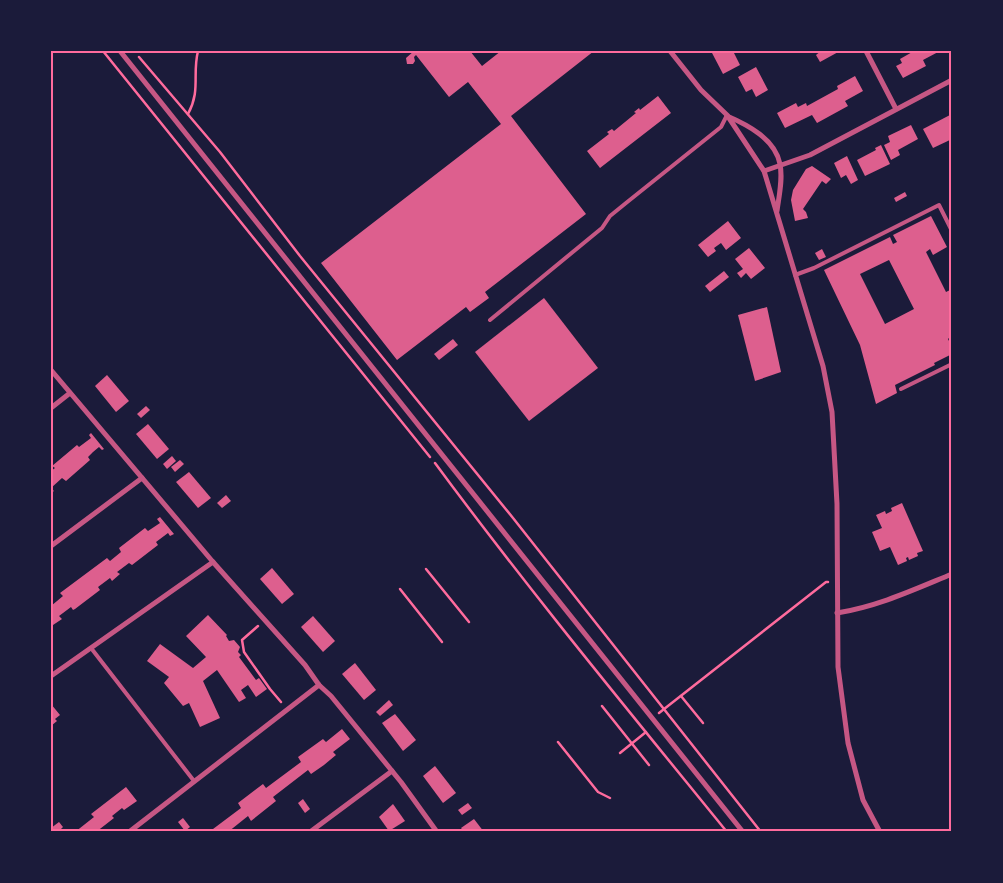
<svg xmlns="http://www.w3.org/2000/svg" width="1003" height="883" font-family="'Nunito Sans',sans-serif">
  <rect width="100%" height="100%" fill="#1b1b3a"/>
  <g fill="#dd5f8e" fill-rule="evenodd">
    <polygon points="414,51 470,51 482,66 501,51 594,51 511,116 586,214 485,292 489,298 470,312 466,307 397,360 321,263 501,124 468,82 449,97 416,55 414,57 415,61 413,64 407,64 406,58"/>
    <polygon points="711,51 733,51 740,65 723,74"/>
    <polygon points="821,51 840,51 820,62 816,55"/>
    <polygon points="914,51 940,51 923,60 926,66 903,78 896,66 902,63 900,59"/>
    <polygon points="756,67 768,90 756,97 752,89 746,92 738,77"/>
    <polygon points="855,76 863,91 845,101 848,106 817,123 812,115 785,128 777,113 796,103 798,107 806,103 807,106 838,89 837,86"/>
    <polygon points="658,96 671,113 600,168 587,151 609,134 607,132 612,129 614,131 636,113 634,112 639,108 640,110"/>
    <polygon points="950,115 952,118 952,139 933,148 923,129"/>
    <polygon points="911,125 918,139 898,150 900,155 891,160 884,145 890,142 888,136"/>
    <polygon points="881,145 890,164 865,176 857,160 876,150 875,148"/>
    <polygon points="847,156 858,180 851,184 846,175 841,178 834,163"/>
    <polygon points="812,166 831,179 826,184 822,181 803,209 806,212 808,218 795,221 791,200 793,190 806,169"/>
    <polygon points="905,192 907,196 896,202 894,198"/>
    <path d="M931,216L947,247L933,255L930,249L926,252L946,292L952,289V344L949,338L948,339L952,347V354L934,363L935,365L895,385L897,393L876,404L860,345L824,270L890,237L893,244L897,242L893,235ZM889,260L914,309L885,324L860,274Z"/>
    <polygon points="728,221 741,238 726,250 721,243 714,248 716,251 708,257 698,245"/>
    <polygon points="749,248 765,268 751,279 746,273 741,278 737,273 743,269 735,259"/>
    <polygon points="822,249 826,257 819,260 815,253"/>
    <polygon points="724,271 729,277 710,292 705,286"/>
    <polygon points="544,298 598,368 529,421 475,352"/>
    <polygon points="767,307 781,372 755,381 738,315"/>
    <polygon points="453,339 458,345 439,360 434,354"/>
    <polygon points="107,375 129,401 116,412 95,386"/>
    <polygon points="146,406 150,410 141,418 137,414"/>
    <polygon points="148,424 169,449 157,459 136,434"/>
    <polygon points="91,433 104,449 102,450 99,447 93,452 88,457 90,460 66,481 62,478 51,488 54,491 51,493 51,471 55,468 52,466 77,445 79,447 91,438 89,435"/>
    <polygon points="172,456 176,461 167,469 163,464"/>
    <polygon points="180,460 184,464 175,472 171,467"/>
    <polygon points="189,472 211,498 198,508 176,482"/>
    <polygon points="226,495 231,501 222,508 217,503"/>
    <polygon points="902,503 923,551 917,553 918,556 909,560 908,557 906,558 907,561 898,565 890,547 880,551 872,532 882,528 876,515 885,511 886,514 892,511 891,508"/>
    <polygon points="160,517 174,534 170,536 168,533 156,542 158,545 132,565 129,563 117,572 120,574 112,581 110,578 98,587 100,590 75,609 73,610 71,607 59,616 62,619 53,625 51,622 51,606 63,596 60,593 107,558 110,561 121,552 119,548 145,528 148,531 160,523 157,519"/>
    <polygon points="272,568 294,594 282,604 260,579"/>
    <polygon points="208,615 227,635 226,636 229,641 234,640 240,647 238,652 241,655 239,657 256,680 259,678 267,689 256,697 248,685 241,690 246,698 239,702 217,670 203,681 220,718 200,727 189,703 183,706 164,683 169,677 147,661 160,644 193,668 206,657 186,636"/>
    <polygon points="313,616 335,641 323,652 301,627"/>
    <polygon points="355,663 376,690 364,700 342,674"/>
    <polygon points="389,700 393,705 380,716 376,712"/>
    <polygon points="51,704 60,715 55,719 57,721 51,726"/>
    <polygon points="395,714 416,740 403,751 382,723"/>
    <polygon points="342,729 350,739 333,752 336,755 324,765 311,774 308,770 273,797 276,801 251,821 248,816 228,832 209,832 241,808 238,803 263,784 266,788 301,762 298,757 323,739 326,742"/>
    <polygon points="435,766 456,793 443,803 423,776"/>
    <polygon points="126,787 137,801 124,810 122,808 112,816 114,818 96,832 75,832 94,817 91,814"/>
    <polygon points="303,799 310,809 305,813 298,803"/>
    <polygon points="468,803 472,808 462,815 458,810"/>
    <polygon points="393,804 405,821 389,831 379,817"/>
    <polygon points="183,818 190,827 185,831 178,822"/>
    <polygon points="474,819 484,832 464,832 461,828"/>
    <polygon points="59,822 63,827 58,832 51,832 51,828"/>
  </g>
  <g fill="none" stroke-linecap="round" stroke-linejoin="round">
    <g stroke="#ff6b9d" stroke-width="2.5">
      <polyline points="103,51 430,457"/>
      <polyline points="139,57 220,152 300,256 513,518 761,832"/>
      <path d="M188,114C201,90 192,75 198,51"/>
      <path d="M435,463C528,589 628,710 727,832"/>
      <polyline points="426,569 469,622"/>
      <polyline points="400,589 442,642"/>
      <polyline points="258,626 242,640 244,652 270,689 281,702"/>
      <polyline points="681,696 703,723"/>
      <polyline points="602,706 649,765"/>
      <polyline points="659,713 826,582 828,582"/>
      <polyline points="558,742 598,792 610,798"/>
      <polyline points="620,753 646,732"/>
    </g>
    <g stroke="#c65784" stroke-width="4">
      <polyline points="795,275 814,268 939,205 952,231"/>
      <polyline points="490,320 602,228 610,216 626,203 721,127 727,115"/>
      <polyline points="901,389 952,364"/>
      <polyline points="91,648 194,781"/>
    </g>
    <g stroke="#c65784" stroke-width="5">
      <polyline points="120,51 743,832"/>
      <polyline points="670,51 701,90 727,115 764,171 823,366 832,412 837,504 838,667 848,743 863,800 880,832"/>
      <polyline points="866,51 896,109"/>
      <path d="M727,116C748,125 775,139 780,164C783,179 779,196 777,211"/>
      <polyline points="764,171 810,155 952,80"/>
      <polyline points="51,370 213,562 305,665 319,685 331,696 401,782 437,832"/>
      <polyline points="51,408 70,393"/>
      <polyline points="51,546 142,478"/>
      <path d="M837,613C879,606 913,590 952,574"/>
      <polyline points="51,676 213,562"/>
      <polyline points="129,832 319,685"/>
      <polyline points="310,832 392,771"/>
    </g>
  </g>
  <rect width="1003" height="883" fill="none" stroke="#1b1b3a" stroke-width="105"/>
  <rect x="52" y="52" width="898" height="778" fill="none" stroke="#ff6b9d" stroke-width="2"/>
</svg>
